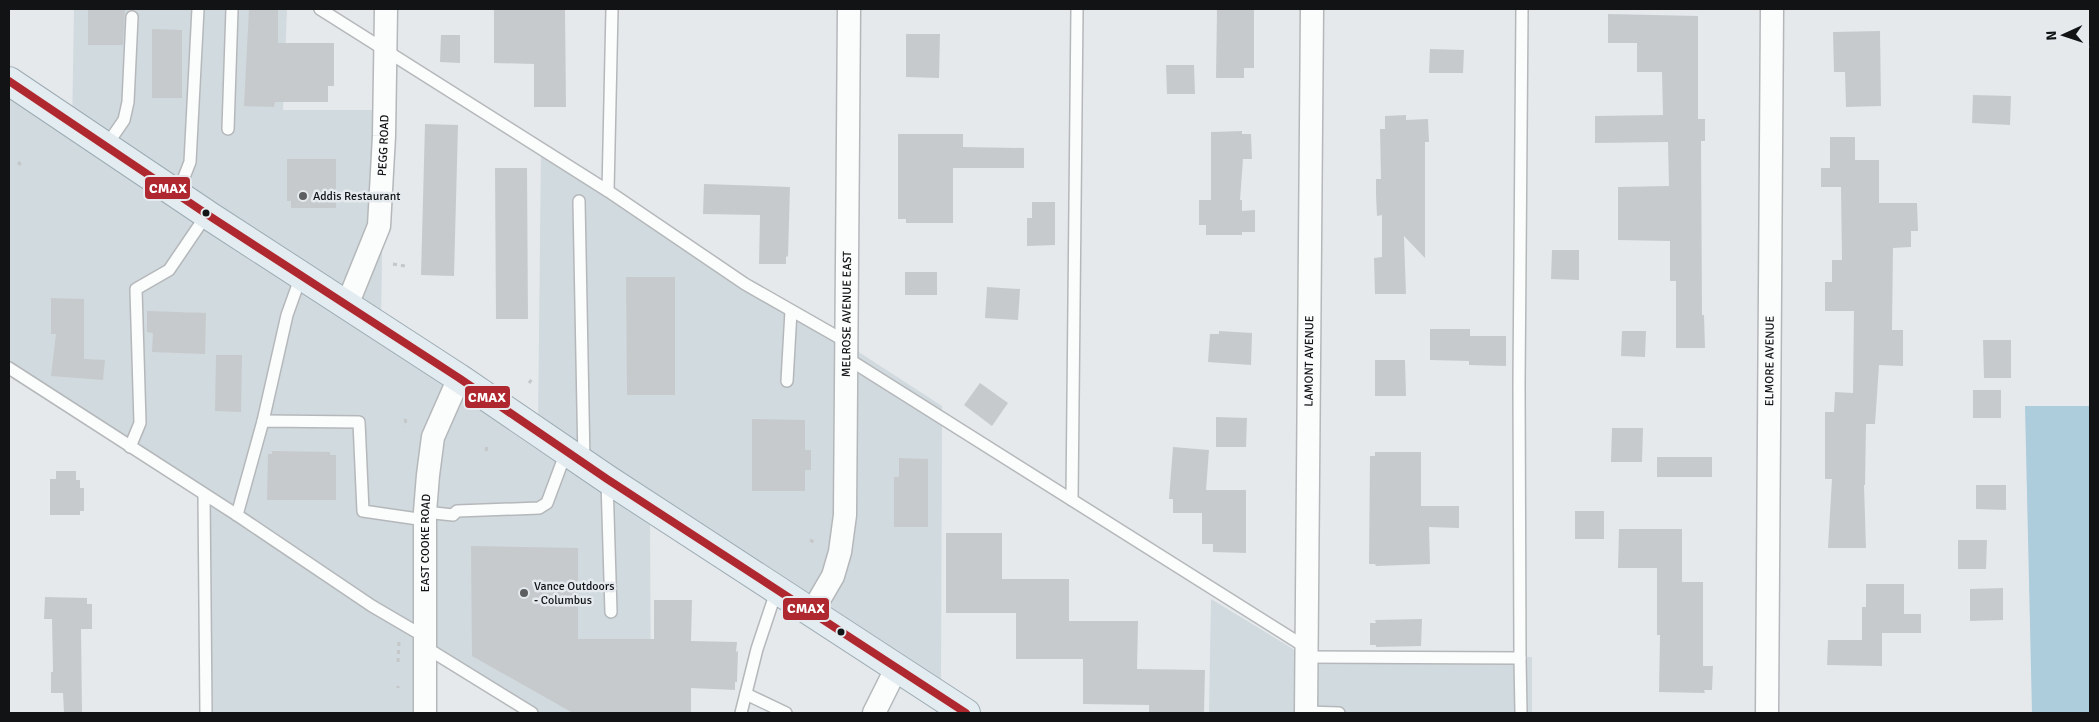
<svg xmlns="http://www.w3.org/2000/svg" width="2099" height="722" font-family="Signika,sans-serif">
  <rect width="100%" height="100%" fill="#e6e9ec"/>
  <g fill="#d1dadf">
    <polygon points="74,9 287,9 283,110 384,110 381,326 538,426 541,146 942,406 941,698 650,511 651,713 535,713 426,649 425,713 206,713 204,495 9,363 9,85 72,128"/>
    <polygon points="1211,599 1308,658 1532,657 1532,713 1209,713"/>
  </g>
  <polygon fill="#adccdc" points="2025,406 2090,406 2090,713 2032,713"/>
  <g fill="#c7cacc">
    <polygon points="88,9 125,9 123,45 88,45"/>
    <polygon points="249,9 278,9 278,43 334,43 334,86 328,86 328,102 275,102 274,107 244,106"/>
    <polygon points="494,9 565,9 566,107 534,107 534,64 494,63"/>
    <polygon points="1217,9 1254,9 1254,68 1244,68 1244,78 1216,78"/>
    <polygon points="1608,14 1698,16 1698,119 1705,119 1705,141 1701,141 1702,315 1704,315 1705,348 1676,348 1676,281 1670,281 1670,241 1618,240 1618,187 1669,186 1668,142 1595,143 1595,116 1663,115 1662,72 1637,72 1637,43 1608,43"/>
    <polygon points="152,29 182,30 182,98 152,98"/>
    <polygon points="1880,31 1881,106 1846,107 1845,72 1834,72 1833,32"/>
    <polygon points="906,34 940,34 939,78 906,77"/>
    <polygon points="441,35 460,35 460,63 440,62"/>
    <polygon points="1430,49 1464,50 1463,73 1429,73"/>
    <polygon points="1166,65 1194,65 1195,94 1167,94"/>
    <polygon points="1973,95 2011,96 2010,125 1972,123"/>
    <polygon points="1406,115 1406,120 1428,119 1429,142 1425,142 1425,258 1404,236 1406,294 1375,294 1374,258 1382,257 1382,215 1377,216 1376,195 1376,179 1381,179 1380,129 1385,129 1385,116"/>
    <polygon points="425,124 458,125 454,276 421,275"/>
    <polygon points="1242,131 1242,134 1251,134 1252,159 1243,159 1240,200 1242,200 1242,211 1255,210 1255,232 1242,232 1242,235 1206,235 1206,225 1199,225 1199,200 1211,200 1211,132"/>
    <polygon points="898,134 963,134 963,147 1024,148 1024,168 953,168 953,223 906,223 906,219 898,219"/>
    <polygon points="1830,137 1855,137 1855,160 1879,160 1879,203 1917,203 1918,231 1911,231 1911,247 1893,248 1892,330 1903,330 1903,366 1879,365 1875,424 1866,424 1865,485 1864,485 1866,548 1828,548 1832,479 1825,479 1825,412 1834,412 1835,392 1853,393 1854,311 1825,311 1825,282 1832,282 1832,260 1842,260 1841,187 1821,187 1821,168 1830,168"/>
    <polygon points="287,159 336,159 336,208 291,208 291,201 287,201"/>
    <polygon points="495,168 527,168 528,319 496,319"/>
    <polygon points="704,184 790,187 788,256 786,257 786,264 759,264 760,215 703,214"/>
    <polygon points="1032,202 1055,202 1055,245 1027,246 1027,218 1032,218"/>
    <polygon points="1552,250 1579,250 1579,280 1551,279"/>
    <rect x="905" y="272" width="32" height="23"/>
    <polygon points="626,277 675,277 675,395 627,395"/>
    <polygon points="987,287 1020,289 1018,320 985,318"/>
    <polygon points="51,298 84,299 84,359 105,360 103,380 51,376 56,334 51,334"/>
    <polygon points="147,311 206,313 205,354 152,352 153,333 147,332"/>
    <polygon points="1430,329 1470,329 1470,336 1506,336 1506,366 1469,365 1469,361 1430,360"/>
    <polygon points="1219,331 1252,333 1251,365 1208,362 1210,334 1219,334"/>
    <polygon points="1622,331 1646,331 1645,357 1621,356"/>
    <polygon points="1983,340 2011,340 2011,378 1984,378"/>
    <polygon points="216,355 242,355 241,412 215,411"/>
    <polygon points="1375,360 1405,360 1406,396 1375,396"/>
    <polygon points="980,383 1008,403 992,426 964,405"/>
    <rect x="1973" y="390" width="28" height="28"/>
    <polygon points="1216,417 1247,418 1246,447 1216,447"/>
    <polygon points="752,419 805,420 805,450 811,450 811,470 805,470 805,491 752,491"/>
    <polygon points="1612,428 1643,428 1642,462 1611,462"/>
    <polygon points="1173,447 1209,450 1206,490 1246,490 1246,553 1213,552 1213,544 1202,544 1202,513 1173,513 1173,499 1169,499"/>
    <polygon points="272,451 330,452 330,455 336,455 336,500 267,500 268,454 272,454"/>
    <polygon points="1375,452 1421,452 1421,506 1459,506 1459,528 1429,527 1430,564 1376,566 1375,564 1369,564 1370,456 1375,456"/>
    <rect x="1657" y="457" width="55" height="20"/>
    <polygon points="899,458 928,459 928,527 894,527 894,477 899,477"/>
    <polygon points="56,471 76,471 76,480 80,480 80,488 84,488 84,511 80,511 80,515 50,515 50,479 56,479"/>
    <polygon points="1976,485 2006,485 2006,510 1976,509"/>
    <rect x="1575" y="511" width="29" height="28"/>
    <polygon points="1619,529 1682,529 1682,582 1703,582 1703,666 1713,666 1712,690 1704,690 1705,693 1659,692 1660,635 1657,635 1657,568 1618,568"/>
    <polygon points="946,533 1002,533 1002,579 1069,579 1069,621 1138,621 1137,669 1205,670 1204,713 1149,713 1149,705 1083,704 1083,659 1016,659 1016,613 946,613"/>
    <polygon points="1958,540 1987,540 1986,569 1958,569"/>
    <polygon points="471,546 578,548 578,639 654,639 654,600 692,600 691,641 737,642 736,652 738,651 737,682 735,682 735,690 691,688 691,713 573,713 472,656"/>
    <polygon points="1866,584 1904,584 1904,614 1921,614 1921,633 1882,633 1882,666 1827,665 1828,640 1862,640 1862,607 1866,607"/>
    <polygon points="2003,588 2003,620 1970,621 1970,589"/>
    <polygon points="45,597 87,598 87,604 92,604 92,629 81,629 82,713 64,713 63,693 51,693 51,672 53,672 52,619 44,619"/>
    <polygon points="1422,619 1421,646 1376,647 1376,645 1370,645 1370,623 1376,623 1375,620"/>
  </g>
  <g fill="none" stroke-linecap="round" stroke-linejoin="round">
    <g stroke="#b5b8ba" stroke-width="14">
      <g id="lane">
        <polyline points="320,9 608,191 745,284 845,341"/>
        <polyline points="228,129 232,9"/>
        <polyline points="106,146 124,120 128,102 132,17"/>
        <polyline points="608,191 612,9"/>
        <polyline points="177,195 190,162 198,9"/>
        <polyline points="579,201 584,462"/>
        <polyline points="845,357 1307,648"/>
        <polyline points="9,368 237,515 372,606 425,637"/>
        <polyline points="787,381 791,311"/>
        <polyline points="263,421 287,315 301,276"/>
        <polyline points="130,447 140,423 136,289 169,270 207,214"/>
        <polyline points="607,481 611,612"/>
        <polyline points="204,495 206,713"/>
        <polyline points="1072,500 1077,9"/>
        <polyline points="425,512 453,515 457,511 539,508 547,503 566,452"/>
        <polyline points="237,515 263,421 359,422 363,511 425,520"/>
        <polyline points="425,647 532,713"/>
        <polyline points="1307,657 1520,658 1521,713"/>
        <polyline points="1520,658 1519,383 1522,9"/>
        <polyline points="746,694 786,713"/>
        <polyline points="1306,712 1339,713"/>
        <polyline points="741,713 757,649 777,589"/>
      </g>
    </g>
    <g stroke="#b5b8ba" stroke-width="25">
      <g id="street">
        <path id="s1" d="M347,305L379,226L384,136L386,9"/>
        <path id="s2" d="M812,612L833,576L840,552L845,515L849,9"/>
        <path id="s3" d="M425,713V512L428,475L433,437L459,378"/>
        <polyline points="874,713 896,669"/>
        <path id="s4" d="M1306,713L1312,9"/>
        <path id="s5" d="M1767,713L1772,9"/>
      </g>
    </g>
    <g stroke="#9dacb4" stroke-width="30">
      <polyline id="primary" points="9,81 211,217 459,378 607,479 966,713"/>
    </g>
    <g stroke="#c5c7c8" stroke-width="3" stroke-dasharray="4 4" stroke-linecap="butt">
      <polyline points="18,162 21,165"/>
      <polyline points="393,264 405,266"/>
      <polyline points="529,383 532,379"/>
      <polyline points="405,419 406,423 405,427"/>
      <polyline points="486,451 487,446"/>
      <polyline points="810,540 814,542"/>
      <polyline points="398,662 399,642"/>
      <polyline points="398,686 398,688"/>
    </g>
    <use href="#lane" stroke="#fbfcfc" stroke-width="11"/>
    <use href="#street" stroke="#fbfcfc" stroke-width="22"/>
    <use href="#primary" stroke="#e3ecf0" stroke-width="28"/>
    <g stroke="#e4eaee" stroke-width="11">
      <polyline id="bus-1" points="9,81 211,217 459,378 607,479 966,713"/>
    </g>
    <use href="#bus-1" stroke="#af272f" stroke-width="8"/>
  </g>
  <g fill="#5c5e60" stroke="#e4eaee" stroke-width="2">
    <circle cx="303" cy="196" r="5"/>
    <circle cx="524" cy="593" r="5"/>
  </g>
  <g fill="#111315" stroke="#e4eaee" stroke-width="2">
    <circle cx="206" cy="213" r="4.5"/>
    <circle cx="841" cy="632" r="4.5"/>
  </g>
  <g text-anchor="middle" stroke-width="5" stroke-linejoin="round" paint-order="stroke">
    <g font-size="12" fill="#111315" stroke="#e4eaee">
      <text dy="4" stroke="none"><textPath href="#s1" startOffset="166">PEGG ROAD</textPath></text>
      <text dy="4" stroke="none"><textPath href="#s2" startOffset="305">MELROSE AVENUE EAST</textPath></text>
      <text dy="4" stroke="none"><textPath href="#s4" startOffset="352">LAMONT AVENUE</textPath></text>
      <text dy="4" stroke="none"><textPath href="#s5" startOffset="352">ELMORE AVENUE</textPath></text>
      <text dy="4" stroke="none"><textPath href="#s3" startOffset="170">EAST COOKE ROAD</textPath></text>
    </g>
    <g font-size="12" fill="#111315" stroke="#e4eaee" text-anchor="start">
      <text x="313" y="200">Addis Restaurant</text>
      <text x="534" y="590">Vance Outdoors<tspan x="534" dy="14">- Columbus</tspan></text>
    </g>
  </g>
  <g stroke="#e4eaee" stroke-width="2">
    <rect x="144" y="176" width="47" height="24" rx="5" fill="#af272f"/>
    <rect x="464" y="385" width="47" height="24" rx="5" fill="#af272f"/>
    <rect x="782" y="597" width="48" height="24" rx="5" fill="#af272f"/>
  </g>
  <g font-size="14" text-anchor="middle" font-weight="bold" fill="#fff">
    <text x="168" y="193">CMAX</text>
    <text x="487" y="402">CMAX</text>
    <text x="806" y="613">CMAX</text>
  </g>
  <rect width="2099" height="722" fill="none" stroke="#111315" stroke-width="20"/>
  <g transform="translate(2064 35) rotate(267)" stroke="#e4eaee" stroke-width="4" paint-order="stroke">
  <path d="M0-4L9 19L0 12L-9 19Z" fill="#111315"/>
  <text y="-8" font-size="14" font-weight="bold" text-anchor="middle" fill="#111315">N</text>
  </g>
</svg>
